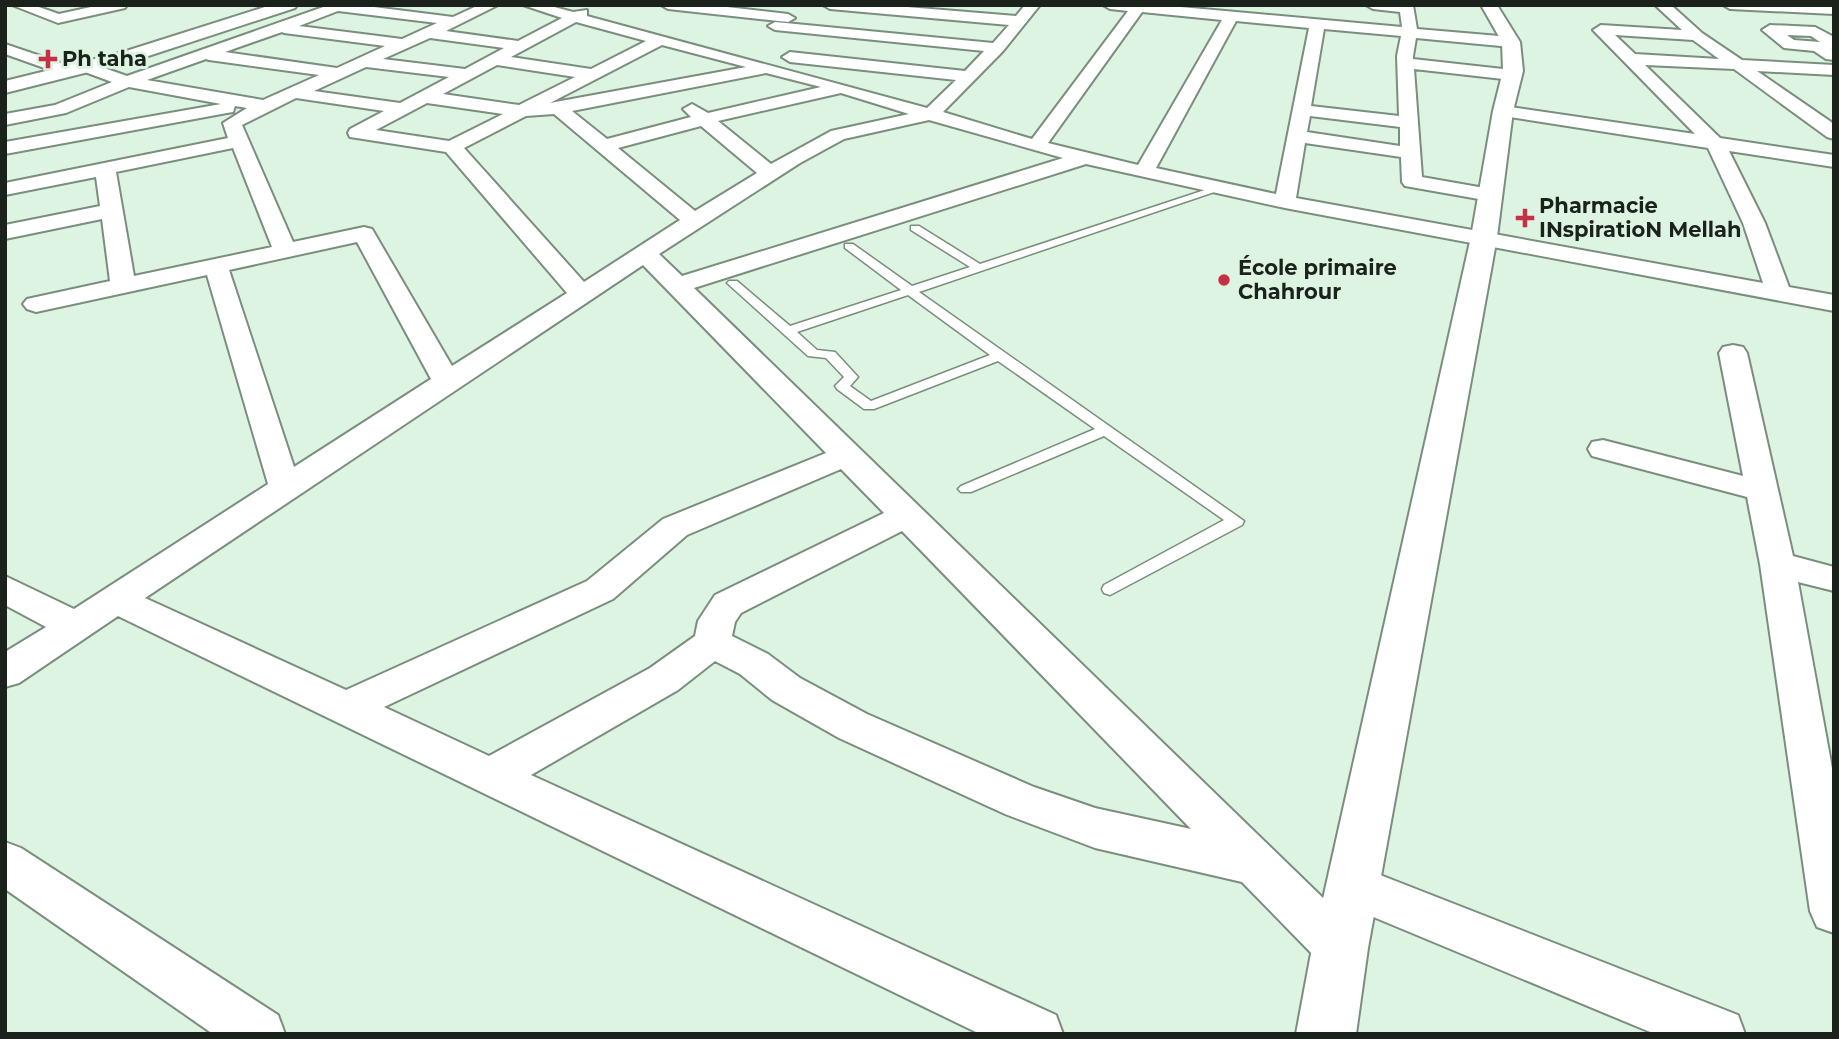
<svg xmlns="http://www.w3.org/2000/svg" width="1839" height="1039" font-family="Montserrat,sans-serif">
  <rect width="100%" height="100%" fill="#def4e2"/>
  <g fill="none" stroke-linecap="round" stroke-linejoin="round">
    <g stroke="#7a8e7d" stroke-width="3">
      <path id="service" d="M1217,186L1226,188L919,292L1244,521L1242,525L1110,595L1104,593L1102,589L1104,585L1224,520L1104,436L971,492H961L958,489L961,486L1095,429L998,361L874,409H864L837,389L835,386L844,377L826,358L808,356L727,283L729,281H737L790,326L901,290L845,248V244H853L912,286L970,267L911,230V226H919L980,264ZM908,295L990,355L871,401L850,386L858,377L835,352L817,350L797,332Z"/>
    </g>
    <g stroke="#7a8e7d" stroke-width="4">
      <g id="minor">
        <polygon points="12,5 33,5 59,14 100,5 127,5 125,8 58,23"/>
        <path d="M329,5H358L453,17L479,5H498L446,31L518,41L562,18L523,5H547L573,12L587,10V16L927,108L956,80L790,62L782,57L790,52L965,71L984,51L775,30L768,26L775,22L993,43L1009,25L830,9L823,5H883L1016,16L1025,5H1040L1003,51L943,112L1032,139L1128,11L1110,9L1103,5H1159L1402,27L1400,12L1373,9L1366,5H1413L1417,29L1511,37L1519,42L1511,47L1416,38L1413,56V59L1512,70L1520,75L1512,80L1414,69L1422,177L1490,189L1497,191L1501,195L1497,199L1490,201L1405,186L1402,182L1401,157L1305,143L1296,198L1763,283L1743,223L1708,148L1503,116L1494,111L1503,106L1695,134L1593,30L1601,25L1682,30L1655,5H1671L1702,33L1742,60L1834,65V75L1757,71L1834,124V139L1827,137L1734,69L1645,65L1720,138L1834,155V167L1729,151L1765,223L1789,287L1834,295V311L1285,208L1086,164L694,288L1357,931L1365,948L1357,965L1340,972L1323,965L1242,882L1095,848L1005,814L839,738L772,700L740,674L715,661L678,690L531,775L1056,1015L1063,1034H980L118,616L19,683L5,687V652L46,627L5,605V576L74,609L268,484L207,275L36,312L27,309L23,304L27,299L110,281L102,219L5,239V225L100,206L96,177L5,195V183L228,138L223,123L247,108L235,106L233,112L227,113L5,154V142L221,104L129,87L66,113L5,125V114L55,105L112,82L85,72L53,71L5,54V44L61,63L87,62L127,76ZM338,11L437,23L402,39L299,26ZM1142,12L1222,20L1138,165L1048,143ZM1236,21L1309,28L1276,194L1156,168ZM576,22L646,41L591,69L511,57ZM1324,29L1401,36L1397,56L1399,116L1311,106ZM282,32L284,33L385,46L337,68L225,52ZM1615,35L1693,40L1719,59L1635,54ZM430,38L504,48L465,69L383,59ZM662,45L746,67L550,103ZM206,59L209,60L319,75L263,100L147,80ZM497,65L575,77L519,105L443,94ZM366,67L449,77L400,103L314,91ZM766,73L821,87L708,113L692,104L683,109L691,117L607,139L572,111ZM841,93L909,114L831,131L771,164L718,121ZM296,98L384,111L350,129L348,133L350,137L446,152L567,293L452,366L372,229L364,227L293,242L242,125ZM427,103L503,114L449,141L376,130ZM554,114L680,220L584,282L464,148L526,116ZM1310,116L1400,127V146L1307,132ZM929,120L1063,158L682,276L659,254L800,163L844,139ZM701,126L757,173L695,211L618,148ZM233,148L272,247L134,276L116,172ZM357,242L431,379L294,467L229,270ZM643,265L826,453L663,519L587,581L346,690L145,598ZM841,469L884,513L715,595L698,621L695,636L650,668L489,756L384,707L613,599L687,535ZM902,531L1191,829L1095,808L1034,787L867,714L800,678L768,654L732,636L735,622L741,613Z"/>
        <polygon points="661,5 710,5 788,14 795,18 788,22 668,9"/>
        <polygon points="1723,5 1834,6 1834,14 1730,9"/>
        <path d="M1770,25L1815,27L1834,37V49L1831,48L1834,50V60L1826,59L1814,51L1784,48L1762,30ZM1787,35L1811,36L1820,42L1794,40Z"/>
        <polygon points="1733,345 1743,347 1747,353 1793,556 1834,567 1834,591 1798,582 1834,779 1834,933 1817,927 1810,911 1760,564 1747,497 1592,456 1588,449 1592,442 1603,440 1743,476 1719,353 1723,347"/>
        <polygon points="5,842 21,848 278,1015 285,1034 213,1034 5,889"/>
        <polygon points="1352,864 1738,1015 1745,1034 1655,1034 1335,901 1329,886 1335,871"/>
      </g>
    </g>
    <g stroke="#7a8e7d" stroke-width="4">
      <polygon id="tertiary" points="1481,5 1497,5 1520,42 1523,71 1513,111 1497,237 1368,948 1356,1034 1296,1034 1312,948 1471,237 1493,111 1503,71 1502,42"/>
    </g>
    <g stroke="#7a8e7d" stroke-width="4">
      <polygon id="primary" points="271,5 297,5 295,8 136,60 5,93 5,81 123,52"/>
    </g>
    <use href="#service" fill="#fff" fill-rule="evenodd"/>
    <use href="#minor" fill="#fff" fill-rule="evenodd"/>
    <use href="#tertiary" fill="#fff" fill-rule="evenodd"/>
    <use href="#primary" fill="#fff" fill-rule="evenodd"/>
  </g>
  <g fill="#c33244" stroke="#def4e2" stroke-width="2.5">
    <path d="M44.5 48.5h7v7h7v7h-7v7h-7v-7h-7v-7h7z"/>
    <path d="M1521.5 207.5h7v7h7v7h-7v7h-7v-7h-7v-7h7z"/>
    <circle cx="1224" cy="280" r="7"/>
  </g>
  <g text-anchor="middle" stroke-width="6" stroke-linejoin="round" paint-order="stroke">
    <g font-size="21" font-weight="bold" fill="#1a221b" stroke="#def4e2" text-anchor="start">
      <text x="62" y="66">Ph taha</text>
      <text x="1539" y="213">Pharmacie<tspan x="1539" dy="24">INspiratioN Mellah</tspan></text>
      <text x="1238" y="275">École primaire<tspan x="1238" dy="24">Chahrour</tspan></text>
    </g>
  </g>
  <rect width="1839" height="1039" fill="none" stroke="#1a221b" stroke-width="14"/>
</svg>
